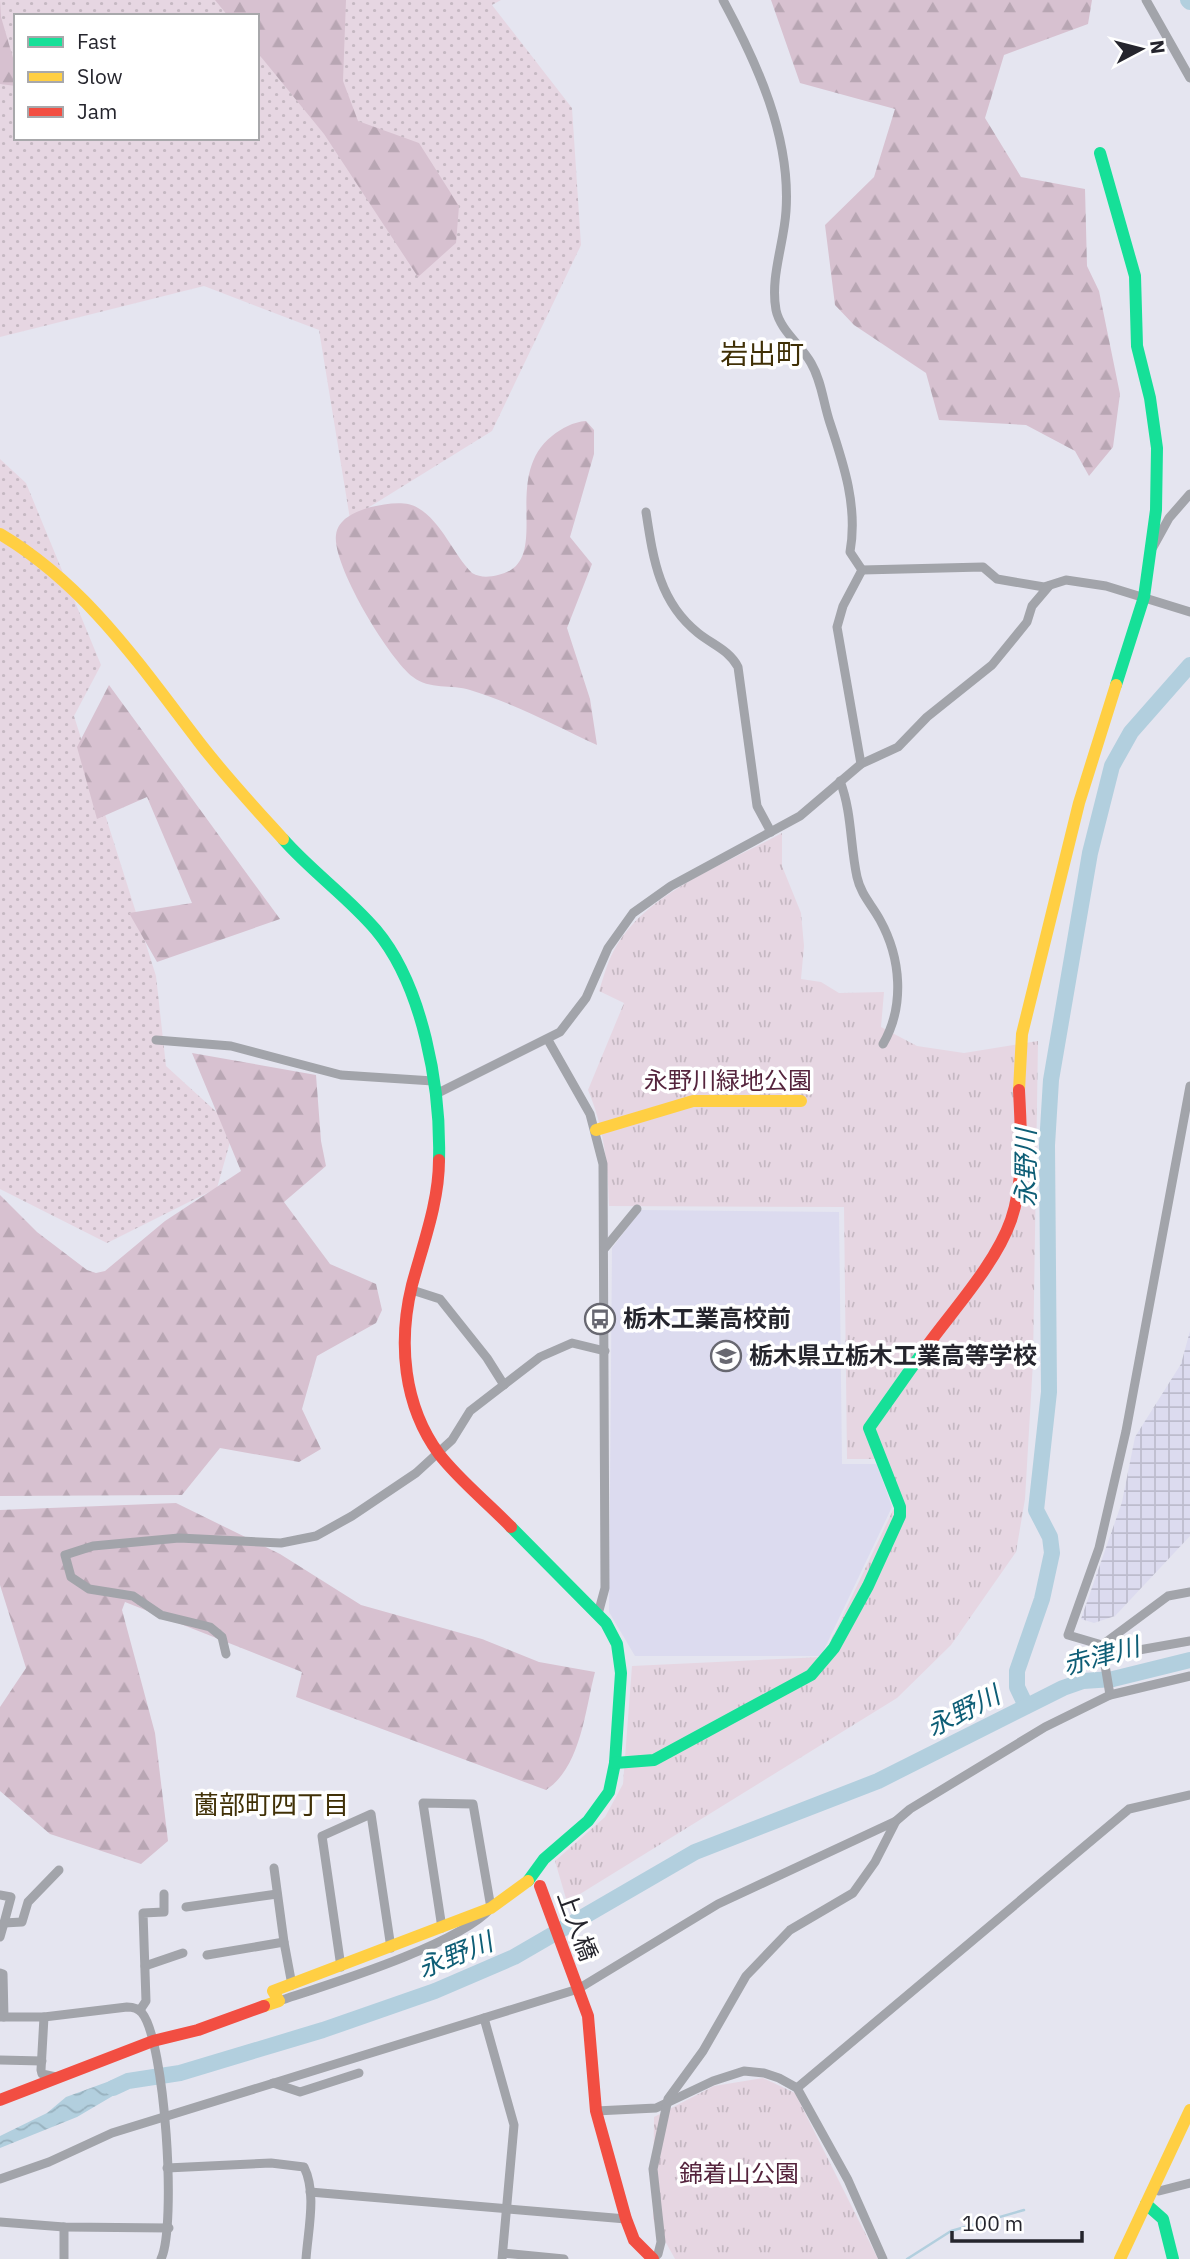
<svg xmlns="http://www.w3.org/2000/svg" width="1190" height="2259" font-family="'IBM Plex Sans','Noto Sans JP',sans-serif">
  <defs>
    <pattern id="industrial-grid" width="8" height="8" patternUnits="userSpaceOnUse" patternTransform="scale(1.75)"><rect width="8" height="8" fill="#dcdbef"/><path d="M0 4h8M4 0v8" fill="none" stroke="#bdbccd"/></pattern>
    <pattern id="grass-dots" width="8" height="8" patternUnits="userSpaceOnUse" patternTransform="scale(1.75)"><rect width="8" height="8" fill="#e6d6e2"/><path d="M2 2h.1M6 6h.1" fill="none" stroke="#c5b8c2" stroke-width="1.8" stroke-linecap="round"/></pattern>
    <pattern id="forest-firs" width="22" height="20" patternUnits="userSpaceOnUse" patternTransform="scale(1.75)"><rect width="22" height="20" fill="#d7c1d0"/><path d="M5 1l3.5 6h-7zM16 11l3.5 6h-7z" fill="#b8a6b3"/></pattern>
    <pattern id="park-tufts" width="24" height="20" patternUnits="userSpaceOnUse" patternTransform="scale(1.75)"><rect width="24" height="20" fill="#e6d6e2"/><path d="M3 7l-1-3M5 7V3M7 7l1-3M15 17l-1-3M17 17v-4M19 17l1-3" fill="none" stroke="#c5b8c2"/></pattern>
    <pattern id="water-waves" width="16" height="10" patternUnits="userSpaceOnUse" patternTransform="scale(1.75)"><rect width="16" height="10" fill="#b2cfde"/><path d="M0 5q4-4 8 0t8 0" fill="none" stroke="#99b2bf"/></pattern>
  </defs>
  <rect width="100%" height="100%" fill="#e5e5f0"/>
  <polygon fill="#dcdbef" points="641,1210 839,1212 842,1464 877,1464 892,1507 821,1656 635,1656 609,1612 612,1248"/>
  <polygon fill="url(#industrial-grid)" points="1190,1331 1190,1536 1115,1616 1094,1623 1081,1619 1122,1502 1135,1437 1181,1364"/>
  <g fill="url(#grass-dots)" fill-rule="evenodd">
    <path d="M0,0H501L492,5L572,108L581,245L492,431L350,519L319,330L204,286L0,337ZM16,16H257V138H16Z"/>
    <polygon points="0,459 26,483 101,665 74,716 156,976 166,1066 234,1128 217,1188 107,1243 0,1189"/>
  </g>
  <g fill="url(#forest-firs)">
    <polygon points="0,0 1,17 16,68 16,86 0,84"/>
    <polygon points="215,0 346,0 343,81 358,121 419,143 459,206 456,243 418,277 324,134 257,52 257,16 228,16"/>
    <polygon points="771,0 1092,0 1088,24 1004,55 985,118 1021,177 1085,189 1087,266 1099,291 1120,394 1113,447 1089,476 1075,451 1026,425 939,420 926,373 854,325 835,305 825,225 874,177 895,109 800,83"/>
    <path d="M586,421L594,430V454L570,537L592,564L567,628L590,699L597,745C556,726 513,703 470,690C452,684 429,690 413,677C389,659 332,565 336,535C338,518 357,511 371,507C385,504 406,500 418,508C442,522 453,554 472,573C481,578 489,577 498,575C555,563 499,478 552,436C562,428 573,422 586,421Z"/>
    <polygon points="109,685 280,919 157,962 129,913 192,903 147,797 97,819 77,747"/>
    <polygon points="192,1053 316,1075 321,1141 326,1166 284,1202 330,1264 376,1284 382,1310 376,1323 317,1356 302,1409 321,1449 299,1462 220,1448 182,1495 0,1496 0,1195 37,1232 87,1270 96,1273 105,1271 165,1221 241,1171"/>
    <path d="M176,1503L280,1554L361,1605L482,1639L539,1662L595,1672C585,1710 581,1767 546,1790L296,1697L302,1672L125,1602L122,1610L155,1733L168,1841L141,1864L50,1834L0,1791V1707L26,1668L0,1585V1510Z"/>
  </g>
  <g fill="url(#park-tufts)">
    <path d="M782,833V866L801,913L804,946L801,979L821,982L839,993L884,992L881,1027L917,1046L964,1053L1038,1041L1033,1362L1025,1499L1016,1552L951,1645L897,1698L567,1902L555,1861L605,1817L623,1784L632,1666L823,1657L895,1506L878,1459H847L844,1207L609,1206C608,1164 604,1128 588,1090L624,1003L599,991C604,976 608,959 617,945C648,892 729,862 782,833Z"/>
    <polygon points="763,2078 795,2093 878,2259 675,2259 653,2219 654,2117 714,2086"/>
  </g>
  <polygon fill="url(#water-waves)" points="129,2074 133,2084 77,2117 0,2148 0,2136 47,2113 66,2097"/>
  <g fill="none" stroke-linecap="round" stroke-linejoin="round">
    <polyline stroke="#b2cfde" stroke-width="2.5" points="907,2259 951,2231 1024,2210"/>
    <g stroke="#b2cfde" stroke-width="16">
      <polyline points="1188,0 1190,2"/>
      <polyline points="1026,1706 1017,1687 1017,1671 1042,1599 1052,1553 1050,1537 1036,1510 1049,1392 1047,1145 1051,1080 1090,853 1112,766 1131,732 1190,665"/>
      <polyline points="113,2088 128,2081 180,2073 323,2030 435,1991 514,1957 695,1852 878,1781 1063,1688 1083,1681 1113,1679 1190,1660"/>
    </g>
    <g stroke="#a2a4aa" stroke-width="9">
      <path d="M723,0C757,63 791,137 786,211C784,244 770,277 776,310C780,330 801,345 811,363C822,382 823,402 830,423C844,465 858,507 850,552L862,570"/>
      <polyline points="1146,0 1190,78"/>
      <path d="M646,512C653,558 659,602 698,633C713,645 729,650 738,667L757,806L771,832"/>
      <polyline points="1153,547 1169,518 1190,494"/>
      <polyline points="862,570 983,567 997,579 1044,587 1066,580 1106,586 1190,612"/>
      <polyline points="861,764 837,627 843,606 862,570"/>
      <path d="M840,781C852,812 850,845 857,877C861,895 872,905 880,920C901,958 905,1006 883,1044"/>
      <polyline points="156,1040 231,1046 341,1075 433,1081"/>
      <polyline points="548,1040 590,1114 603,1164 605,1588 598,1614"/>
      <polyline points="1190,1086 1126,1431 1099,1548 1068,1635 1102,1645 1168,1596 1190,1592"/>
      <polyline points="436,1094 560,1032 586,998 608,948 633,913 671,886 800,816 861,764 898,747 927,717 992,665 1027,622 1032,606 1049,586"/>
      <polyline points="605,1248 637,1209"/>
      <polyline points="412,1290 440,1299 487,1358 504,1385"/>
      <polyline points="1102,1647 1110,1695"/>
      <polyline points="1104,1652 1122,1653 1190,1641"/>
      <polyline points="226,1654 222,1637 210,1627 161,1615 133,1596 89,1589 71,1577 65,1555 93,1546 179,1538 281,1543 316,1536 352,1516 416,1473 452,1440 470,1411 540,1357 572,1343 605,1351"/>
      <polyline points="274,1868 284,1942"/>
      <polyline points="0,1895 11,1897 4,1923 22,1922 28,1902 59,1870"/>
      <polyline points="186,1907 277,1894"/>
      <polyline points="0,1937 4,1923"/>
      <polyline points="207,1955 284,1942 292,1985"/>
      <polyline points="145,1966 183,1953"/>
      <polyline points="341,1967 322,1836 371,1814 391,1948"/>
      <polyline points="0,1973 3,1974 4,2017"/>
      <path d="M279,2001C330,1984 458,1945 491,1908L473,1804L423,1803L442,1928"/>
      <polyline points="140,2010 146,2001 143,1913 164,1912 164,1894"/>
      <path d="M0,2017H44L127,2007C133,2007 138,2008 142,2013C165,2041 177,2226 161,2259"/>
      <polyline points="44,2017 41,2070 42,2074 56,2077"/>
      <polyline points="484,2018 514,2125 502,2259"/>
      <polyline points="0,2060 42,2061"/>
      <polyline points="273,2083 300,2092 359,2073"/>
      <polyline points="797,2088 1129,1809 1190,1795"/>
      <polyline points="596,2111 656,2108 713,2081 744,2071 764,2073 779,2078 797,2088 848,2180 883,2259"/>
      <path d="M167,2168L271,2163L304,2167C317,2193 308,2230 306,2259"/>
      <polyline points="0,2179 49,2162 112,2133 578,1989 718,1904 896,1821 910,1809 1045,1727 1110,1695 1190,1676"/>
      <polyline points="1154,2187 1159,2191 1190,2183"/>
      <polyline points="310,2192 626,2219"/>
      <polyline points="0,2222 64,2227 169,2228"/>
      <polyline points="503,2253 564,2259"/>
      <polyline points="64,2259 64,2227"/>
      <polyline points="653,2259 658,2254 661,2242 653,2169 668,2099 703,2051 746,1976 790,1930 853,1893 875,1862 896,1821"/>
    </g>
    <g stroke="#16e098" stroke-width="12">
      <polyline points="1100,153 1135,276 1137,346 1150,398 1157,448 1156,510 1144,597 1116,685"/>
      <path d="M283,839C312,872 348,897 376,930C423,986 441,1088 439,1160"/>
      <polyline points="511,1527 606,1623 617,1644 621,1673 615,1763 609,1792 588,1821 544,1859 528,1881"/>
      <polyline points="615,1763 654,1760 811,1675 834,1648 868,1586 900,1516 900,1507 869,1428 927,1346"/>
      <polyline points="1146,2204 1163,2219 1173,2259"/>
    </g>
    <g stroke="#ffcf43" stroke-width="12">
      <path d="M0,534C86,585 139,664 199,742C225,776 254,807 283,839"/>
      <polyline points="1019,1090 1022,1034 1079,803 1116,685"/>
      <polyline points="596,1130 693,1101 801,1101"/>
      <polyline points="264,2006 279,2001 273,1991 491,1908 528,1881"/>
      <polyline points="1120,2259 1190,2110"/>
    </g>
    <g stroke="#f24e42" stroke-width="12">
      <path d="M439,1160C439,1202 423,1244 412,1285C398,1342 403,1405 439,1454C459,1480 488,1503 511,1527"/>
      <path d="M927,1346C954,1309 996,1263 1011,1220C1025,1179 1021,1133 1019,1090"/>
      <polyline points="540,1886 588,2016 596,2111 626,2219 634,2240 653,2259"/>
      <polyline points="0,2100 153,2041 198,2030 264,2006"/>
    </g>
  </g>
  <defs>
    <g id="bus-ring" transform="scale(1.575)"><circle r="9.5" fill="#fff" stroke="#686871" stroke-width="1.5"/><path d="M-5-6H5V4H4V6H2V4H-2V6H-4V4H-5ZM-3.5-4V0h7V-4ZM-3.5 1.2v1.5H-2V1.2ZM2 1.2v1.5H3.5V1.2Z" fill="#686871"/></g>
    <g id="school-ring" transform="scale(1.575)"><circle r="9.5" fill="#fff" stroke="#686871" stroke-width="1.5"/><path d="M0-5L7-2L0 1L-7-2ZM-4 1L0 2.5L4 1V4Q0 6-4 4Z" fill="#686871"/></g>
  </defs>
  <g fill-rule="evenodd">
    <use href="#bus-ring" x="600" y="1319"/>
    <use href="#school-ring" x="726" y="1356"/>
  </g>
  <g text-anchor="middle" stroke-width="7" stroke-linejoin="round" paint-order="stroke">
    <g font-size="24" fill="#55243d" stroke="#fff">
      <text x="728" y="1089">永野川緑地公園</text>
      <text x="739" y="2182">錦着山公園</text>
    </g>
    <g font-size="24" font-weight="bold" fill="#25252d" stroke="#fff" text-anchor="start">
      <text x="623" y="1327">栃木工業高校前</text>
      <text x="749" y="1364">栃木県立栃木工業高等学校</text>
    </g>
    <g font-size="24" fill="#25252d" stroke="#fff">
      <text transform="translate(577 1926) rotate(70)" y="8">上人橋</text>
    </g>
    <g font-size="26" font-style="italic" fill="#0e5e76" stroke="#fff">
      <text transform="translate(1026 1168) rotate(-90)" y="9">永野川</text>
      <text transform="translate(1101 1656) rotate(-15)" y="9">赤津川</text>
      <text transform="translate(963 1711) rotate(-27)" y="9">永野川</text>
      <text transform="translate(455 1955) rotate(-22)" y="9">永野川</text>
    </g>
    <g font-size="26" fill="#403006" stroke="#fff">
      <text x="271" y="1814">薗部町四丁目</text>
    </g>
    <g font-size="28" fill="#403006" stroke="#fff">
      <text x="762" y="364">岩出町</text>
    </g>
  </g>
  <rect x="14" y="14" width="245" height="126" fill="#ffffff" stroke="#a8a8ab" stroke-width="2"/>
  <rect x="28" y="37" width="35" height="10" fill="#16e098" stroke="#a8a8ab" stroke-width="2"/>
  <text x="77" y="49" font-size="21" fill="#25252d">Fast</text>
  <rect x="28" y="72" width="35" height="10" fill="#ffcf43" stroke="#a8a8ab" stroke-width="2"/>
  <text x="77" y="84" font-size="21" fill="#25252d">Slow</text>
  <rect x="28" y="107" width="35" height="10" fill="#f24e42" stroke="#a8a8ab" stroke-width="2"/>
  <text x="77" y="119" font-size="21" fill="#25252d">Jam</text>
  <g transform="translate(1141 49) rotate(83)" stroke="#ffffff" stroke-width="5" paint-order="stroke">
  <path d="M0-5L12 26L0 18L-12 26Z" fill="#25252d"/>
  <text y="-10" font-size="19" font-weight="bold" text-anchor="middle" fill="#25252d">N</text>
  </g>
  <path d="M952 2231v10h130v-10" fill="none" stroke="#25252d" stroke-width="3.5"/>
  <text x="962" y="2231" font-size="21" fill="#25252d" stroke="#ffffff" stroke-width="5" paint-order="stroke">100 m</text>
</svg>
